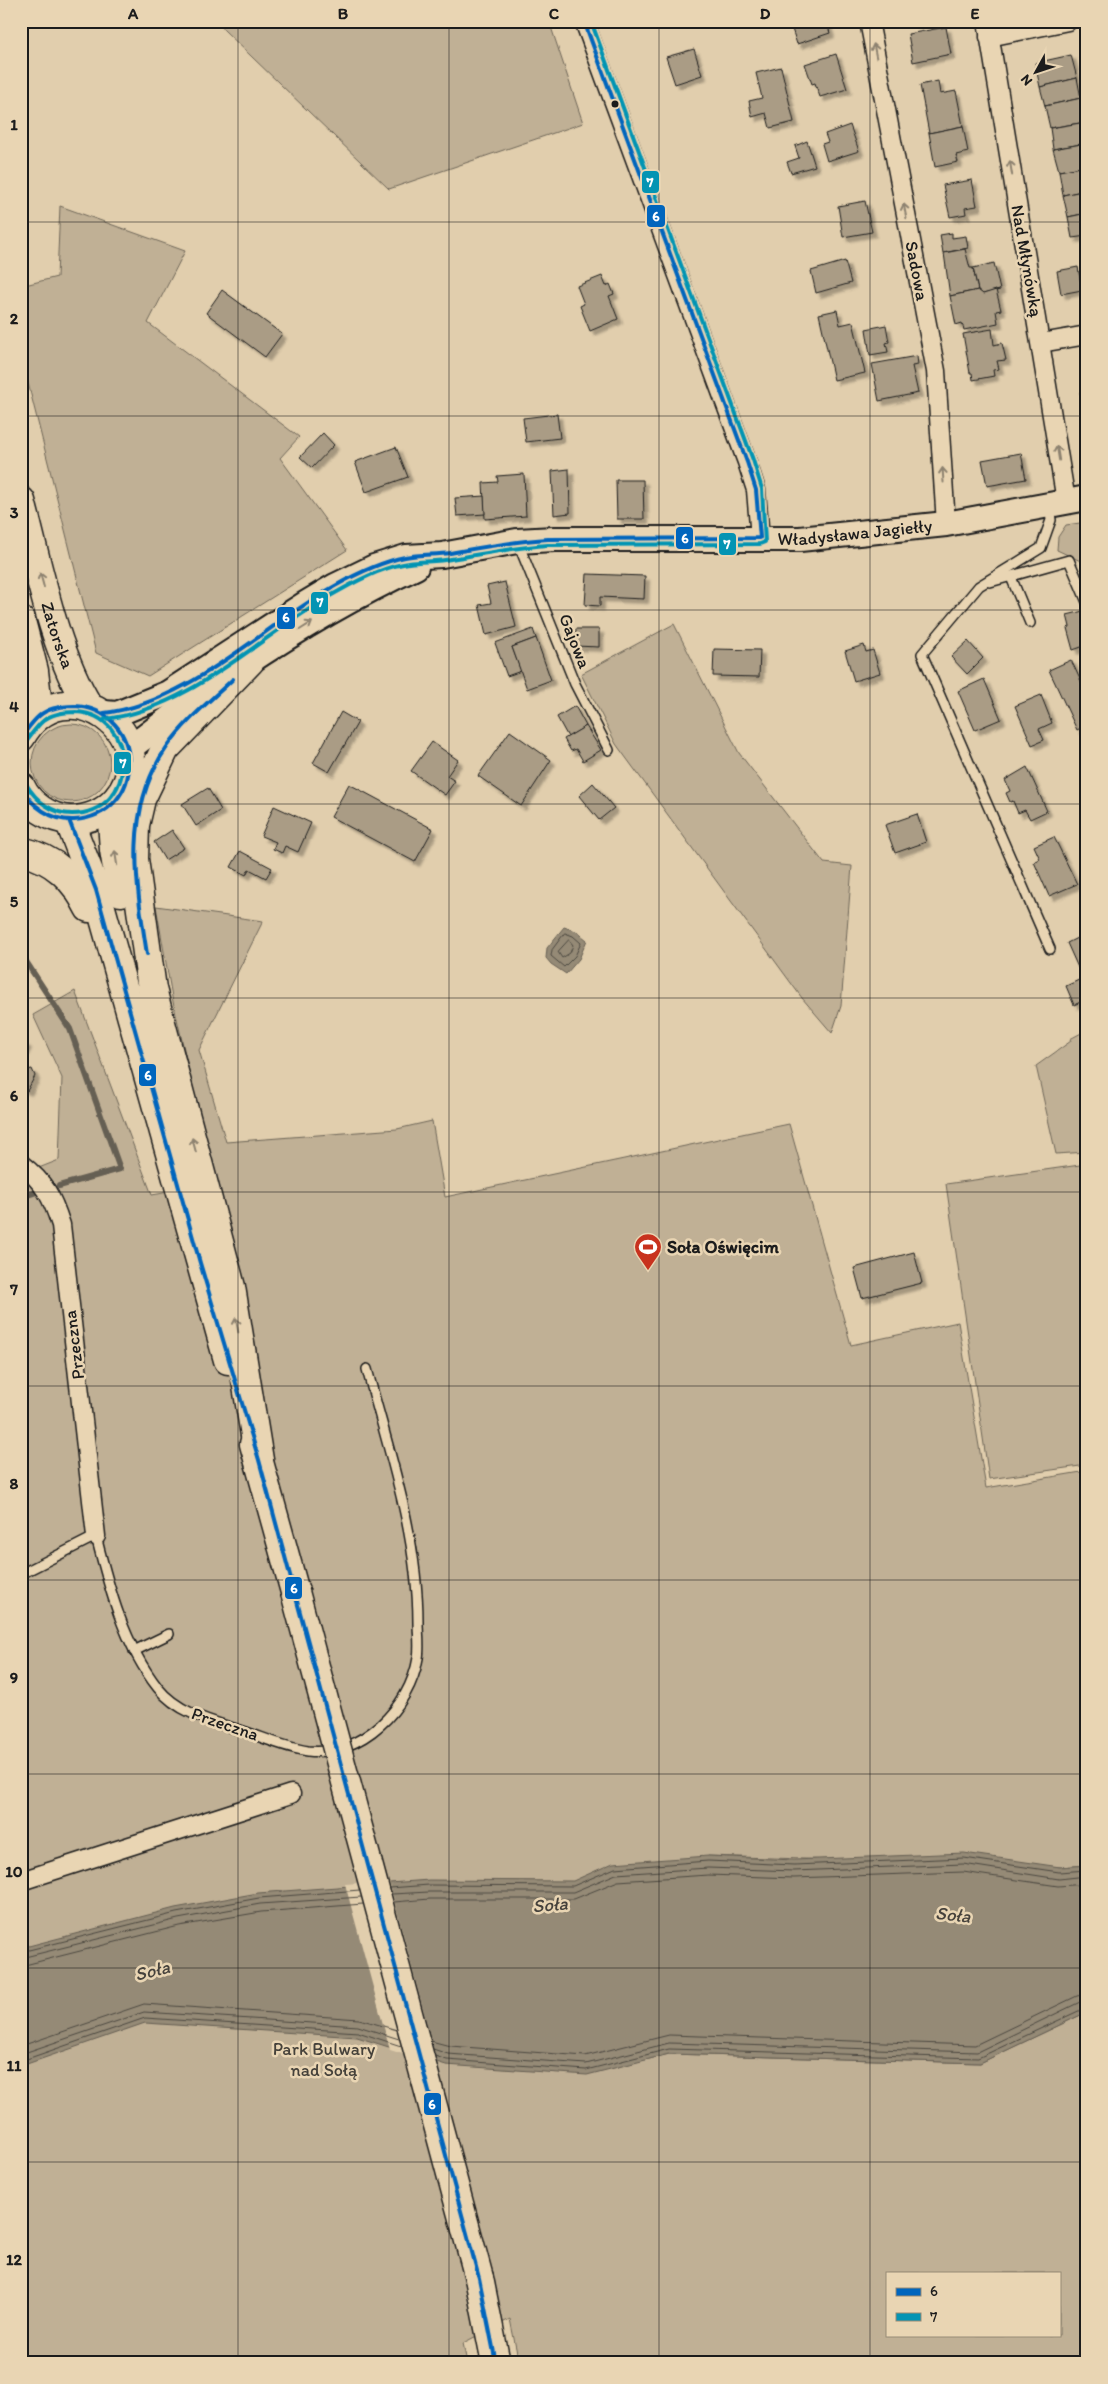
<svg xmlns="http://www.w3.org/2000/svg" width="1108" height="2384" font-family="Itim,sans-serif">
  <defs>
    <filter id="shadow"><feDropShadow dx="4.5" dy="4.5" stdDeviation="1" flood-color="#0004"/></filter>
  </defs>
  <rect width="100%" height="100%" fill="#e1cead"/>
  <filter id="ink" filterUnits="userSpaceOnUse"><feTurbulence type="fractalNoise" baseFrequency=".02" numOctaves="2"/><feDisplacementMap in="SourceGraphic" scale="10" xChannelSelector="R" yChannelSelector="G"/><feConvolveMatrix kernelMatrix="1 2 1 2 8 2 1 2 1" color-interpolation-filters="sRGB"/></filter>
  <g filter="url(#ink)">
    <g fill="#c0b095" stroke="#6e6658" fill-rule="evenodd">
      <polygon points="218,21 549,21 583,123 389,189 224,30"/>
      <polygon points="60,206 185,251 148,323 299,437 280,458 347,550 148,676 96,653 21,355 21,286 57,277"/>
      <polygon points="1087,522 1087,564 1057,550 1058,537 1066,525"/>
      <polygon points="674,624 739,753 824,863 852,866 841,1006 832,1033 802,998 616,744 581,674"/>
      <circle cx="71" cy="763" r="39"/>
      <path d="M156,906L263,921L199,1050L226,1142L397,1129L432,1121L445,1197L789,1124L851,1345L958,1322L986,1488L1087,1471V1865L1060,1867L708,1856L645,2060L669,2054L980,2063L1087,2012V2363H519L510,2319L463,2343L467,2363H21V1175L59,1160L62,1078L33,1015L75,991L152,1195L215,1184L172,997ZM887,2273H1059V2335H887Z"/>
      <polygon points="1087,1030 1087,1152 1056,1154 1036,1066 1071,1041 1070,1039"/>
      <polygon points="1087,1164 1087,1465 989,1479 946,1184"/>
    </g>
    <g fill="#958a76" stroke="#655e52">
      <polygon points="564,927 576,931 587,940 579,959 566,974 551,964 546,958 547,948"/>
      <polygon points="964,1853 1060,1867 1087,1865 1087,2012 980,2063 669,2054 587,2075 446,2065 357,2037 145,2023 21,2066 21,1948 175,1908 258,1893 429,1880 573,1881 613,1863 708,1856 794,1860"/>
    </g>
    <polygon fill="#e1cead" points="389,1881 438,2065 390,2050 345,1884"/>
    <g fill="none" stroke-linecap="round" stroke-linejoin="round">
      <g stroke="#4c4840" stroke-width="1">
        <polygon points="565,933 573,936 581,943 575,956 564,967 551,956 552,950"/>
        <polygon points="569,940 573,945 570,953 562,958 558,952"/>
        <polyline points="390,1888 429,1885 573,1886 615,1868 708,1861 794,1865 964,1858 1059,1872 1087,1870"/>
        <polyline points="392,1894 429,1892 573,1892 616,1874 708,1868 794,1871 963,1864 1059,1879 1087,1876"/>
        <polyline points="394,1902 430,1899 574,1899 618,1881 708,1875 794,1878 963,1872 1058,1886 1087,1884"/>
        <polyline points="21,1952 176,1913 259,1898 360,1890"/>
        <polyline points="21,1958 178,1919 260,1904 361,1897"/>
        <polyline points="21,1966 179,1926 261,1912 363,1904"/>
        <polyline points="431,2041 450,2046 585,2056 669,2035 975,2045 1077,1996 1087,1994"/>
        <polyline points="21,2046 144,2004 359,2019 397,2030"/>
        <polyline points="433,2049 448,2054 586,2064 669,2043 977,2052 1080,2002 1087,2001"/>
        <polyline points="21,2054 144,2012 358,2026 399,2039"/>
        <polyline points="435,2056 447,2060 586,2070 669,2049 978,2058 1087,2007"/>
        <polyline points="21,2061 145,2018 358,2032 401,2046"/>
      </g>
      <g stroke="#655e52" stroke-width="6">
        <polyline points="21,954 70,1029 120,1169 59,1186"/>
        <polyline points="21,1197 34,1193"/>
      </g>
    </g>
    <g fill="#aa9c85" stroke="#1c1c1c" filter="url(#shadow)">
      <polygon points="789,21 805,21 791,26"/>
      <polygon points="805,21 826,21 830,33 797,44 791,26"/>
      <polygon points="946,27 951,54 913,62 908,34"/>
      <polygon points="694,49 702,75 675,84 666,57"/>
      <polygon points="836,54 847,89 820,97 815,83 812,84 805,64"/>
      <polygon points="1071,55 1077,78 1040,87 1035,63"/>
      <polygon points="781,67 794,122 770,128 766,113 752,117 749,101 762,98 756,73"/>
      <polygon points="1077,78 1081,98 1045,106 1040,87"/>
      <polygon points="938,81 940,94 956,91 963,126 929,133 920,85"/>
      <polygon points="1081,98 1086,122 1050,128 1045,106"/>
      <polygon points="1086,122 1087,143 1053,149 1050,128"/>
      <polygon points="850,125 859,151 827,161 822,144 828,142 825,134"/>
      <polygon points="963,126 968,152 956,155 958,162 935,167 929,133"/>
      <polygon points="807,141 815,166 791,173 787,162 799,158 795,146"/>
      <polygon points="1087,143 1087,166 1059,171 1053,149"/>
      <polygon points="1087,166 1087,190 1063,195 1059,171"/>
      <polygon points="972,180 977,206 965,208 966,214 950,217 943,185"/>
      <polygon points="1087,190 1087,213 1068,217 1063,195"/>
      <polygon points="865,201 872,232 843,237 838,206"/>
      <polygon points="1087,213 1087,236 1072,238 1068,217"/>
      <polygon points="952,233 952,238 966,236 968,248 943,253 940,235"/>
      <polygon points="965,249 970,268 973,268 978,290 950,296 944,253"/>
      <polygon points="845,261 851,283 816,293 811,271"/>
      <polygon points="994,263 1000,290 983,294 978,290 973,268"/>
      <polygon points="1078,267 1082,290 1061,294 1057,271"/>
      <polygon points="602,276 606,286 610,284 614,294 609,296 618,319 590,331 580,306 584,304 577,286"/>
      <polygon points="222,290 282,334 265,357 206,313"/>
      <polygon points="978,290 983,294 996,290 1001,310 996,311 998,323 964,330 962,323 956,325 950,296"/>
      <polygon points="837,310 840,325 853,322 865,373 834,380 819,314"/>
      <polygon points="886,325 889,342 886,343 888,352 870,355 866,329"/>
      <polygon points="992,329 994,345 1002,343 1006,360 997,361 999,369 993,370 994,376 973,380 972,373 970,373 963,334"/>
      <polygon points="917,356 918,365 912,366 918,393 879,401 872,364"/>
      <polygon points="1087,391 1087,423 1086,423 1080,392"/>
      <polygon points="557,414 560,438 526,442 523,418"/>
      <polygon points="323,433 334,445 312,468 300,457"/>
      <polygon points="396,447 408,477 366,492 355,462"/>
      <polygon points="1021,453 1026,479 987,486 982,460"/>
      <polygon points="569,469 570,513 554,515 552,471"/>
      <polygon points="524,474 526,516 485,519 483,483 498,482 497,476"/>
      <polygon points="616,480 643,480 644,519 617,519"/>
      <polygon points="484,496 485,514 457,516 455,498"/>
      <polygon points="587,574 645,576 644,599 600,597 600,606 585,605"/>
      <polygon points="505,582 516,627 486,635 479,605 491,603 487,586"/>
      <polygon points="1087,610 1087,645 1073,650 1067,628 1070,627 1067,615"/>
      <polygon points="533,629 536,638 512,647 521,671 507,676 495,643"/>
      <polygon points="576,629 599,629 599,647 575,646"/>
      <polygon points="536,638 551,680 527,689 512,647"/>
      <polygon points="968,641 983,658 967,674 951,657"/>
      <polygon points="864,645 866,652 873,650 880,673 854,681 845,651"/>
      <polygon points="714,649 760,650 759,677 713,676"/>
      <polygon points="1071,660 1087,694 1087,725 1077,730 1049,670"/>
      <polygon points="984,679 1001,719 975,730 958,691"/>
      <polygon points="1041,695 1052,723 1039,729 1044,740 1032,745 1015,706"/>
      <polygon points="575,706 586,726 568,737 557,717"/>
      <polygon points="341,712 358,722 329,772 313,763"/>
      <polygon points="586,726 601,750 583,761 576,749 571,751 564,739"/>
      <polygon points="510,731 551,760 521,806 478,776"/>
      <polygon points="432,742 458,760 447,776 455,781 445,795 411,771"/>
      <polygon points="1027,767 1047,811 1030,819 1025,810 1018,813 1013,801 1010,802 1006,793 1010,791 1005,780"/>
      <polygon points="593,783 614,808 599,820 579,796"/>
      <polygon points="349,784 433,829 415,862 331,817"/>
      <polygon points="208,788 221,810 196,826 182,804"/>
      <polygon points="274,806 311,823 298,852 285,846 282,853 273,849 276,842 261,836"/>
      <polygon points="917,814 926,842 895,853 885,825"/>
      <polygon points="172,830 184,848 165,860 154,842"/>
      <polygon points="1054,837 1077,884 1049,896 1034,862 1040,859 1034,846"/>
      <polygon points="240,851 272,868 266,878 249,869 246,875 231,867"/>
      <polygon points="1087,933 1087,968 1080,972 1067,943"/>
      <polygon points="1081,979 1087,999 1074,1005 1066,986"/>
      <polygon points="21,1041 27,1044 21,1056"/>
      <polygon points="21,1067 27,1070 32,1069 35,1076 27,1091 21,1088"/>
      <polygon points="914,1252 922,1283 862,1298 854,1268"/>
    </g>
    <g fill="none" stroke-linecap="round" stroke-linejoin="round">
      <g stroke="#1c1c1c" stroke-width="12">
        <g id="lane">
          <polyline points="1049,505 1051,520 1041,548 979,586 922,654 1050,949"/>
          <polyline points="518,543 575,684 609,750"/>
          <polyline points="1011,577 1030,623"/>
          <polyline points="990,582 1069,560 1087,602"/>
          <path d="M21,1574L96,1536C109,1588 124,1645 158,1688C178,1713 211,1721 240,1730C262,1737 286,1748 308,1751C361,1757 410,1708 418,1658C420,1647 418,1634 418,1622C418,1536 389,1452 367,1369"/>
          <polyline points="134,1651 169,1634"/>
        </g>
      </g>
      <g stroke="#1c1c1c" stroke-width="21">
        <g id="street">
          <polyline points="584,21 747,462 756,490 760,538"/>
          <polyline points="869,21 936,371 946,524"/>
          <polyline points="987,21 1066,501"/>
          <polyline points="989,37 1068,21"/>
          <polyline points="1041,343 1087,335"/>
          <path d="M21,1164C45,1183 52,1197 61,1225L96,1536"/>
          <polyline points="21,1881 291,1794"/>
        </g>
      </g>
      <g stroke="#1c1c1c" stroke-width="28">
        <g id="secondary">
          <path id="s1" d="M104,713L117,714L168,693L305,604L335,586L374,567L406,557L442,555L517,541L554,539H800L946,524L1087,498"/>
          <path d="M129,749C218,679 314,615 416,567"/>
        </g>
      </g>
      <g stroke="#1c1c1c" stroke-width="31">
        <g id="primary">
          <path id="s2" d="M21,501C38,565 54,652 89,707"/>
          <polyline points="21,621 34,671 39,715"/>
          <polyline points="250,661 165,749 141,799 135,825 134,859 152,989 231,1287 259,1460"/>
          <path d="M21,737C64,660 169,737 117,799C105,813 88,820 70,820C50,819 29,805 21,787"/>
          <polyline points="111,806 114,850 121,892"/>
          <polyline points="69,820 96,890 228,1360"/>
          <path d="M21,851C55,859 74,878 89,908"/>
          <polyline points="254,1444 295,1592"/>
          <polyline points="479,2278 496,2363"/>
        </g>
      </g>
      <use href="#lane" stroke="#e9d5b3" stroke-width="9"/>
      <use href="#street" stroke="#e9d5b3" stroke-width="18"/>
      <use href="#secondary" stroke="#e9d5b3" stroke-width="24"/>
      <use href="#primary" stroke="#e9d5b3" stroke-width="28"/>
      <g stroke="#1c1c1c" stroke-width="31" stroke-linecap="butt">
        <polyline id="primary-bridge" points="295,1592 479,2278"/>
      </g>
      <use href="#primary-bridge" stroke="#e9d5b3" stroke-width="28"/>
      <g stroke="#e9d5b3" stroke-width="8">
        <g id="bus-1">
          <path d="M104,713C190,703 261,627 335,586C356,574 381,562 405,557C420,554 435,555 450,553C483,547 515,541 548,539L760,538L756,490L747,462L584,21"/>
          <path d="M21,737C27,730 32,722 39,716C48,708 63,706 74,706C146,709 149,815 74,820C52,821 31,806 21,787"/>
          <polyline points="69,820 96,890 200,1263 259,1460 479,2278 496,2363"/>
          <path d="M147,954C136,884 123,809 167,747C185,721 210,701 233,679"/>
        </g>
      </g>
      <g stroke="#e9d5b3" stroke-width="8">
        <g id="bus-2">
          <path d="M105,719C193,709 263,632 339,591C360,579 385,566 409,563C423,561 437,562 451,559C484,554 515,547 548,545L760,544L765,542L762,489L753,460L591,21"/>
          <path d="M26,741C31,735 37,726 43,721C52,713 65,712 76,712C139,715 139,813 72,814C53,814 36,801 26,784"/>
        </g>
      </g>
      <use href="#bus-1" stroke="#0065bd" stroke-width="4"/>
      <use href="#bus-2" stroke="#0494b3" stroke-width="4"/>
    </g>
    <defs><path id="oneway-shaft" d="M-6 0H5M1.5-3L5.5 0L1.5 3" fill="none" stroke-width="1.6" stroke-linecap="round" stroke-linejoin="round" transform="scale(1.25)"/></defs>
    <g stroke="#8d826f">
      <use href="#oneway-shaft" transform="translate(875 51) rotate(-101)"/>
      <use href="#oneway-shaft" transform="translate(1011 168) rotate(-99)"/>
      <use href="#oneway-shaft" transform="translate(905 211) rotate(-101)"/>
      <use href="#oneway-shaft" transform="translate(1058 453) rotate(-99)"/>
      <use href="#oneway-shaft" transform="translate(943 475) rotate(-94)"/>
      <use href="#oneway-shaft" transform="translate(42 580) rotate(-105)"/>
      <use href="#oneway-shaft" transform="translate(306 626) rotate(-32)"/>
      <use href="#oneway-shaft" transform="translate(116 858) rotate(-99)"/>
      <use href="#oneway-shaft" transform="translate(194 1145) rotate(-105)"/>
      <use href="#oneway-shaft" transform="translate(237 1325) rotate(-100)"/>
    </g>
  </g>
  <path fill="none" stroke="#1c1c1c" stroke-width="1" stroke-opacity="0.55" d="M238,21V2363M449,21V2363M659,21V2363M870,21V2363M21,222H1087M21,416H1087M21,610H1087M21,804H1087M21,998H1087M21,1192H1087M21,1386H1087M21,1580H1087M21,1774H1087M21,1968H1087M21,2162H1087"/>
  <defs>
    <g id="stadium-pin" transform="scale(1.4375)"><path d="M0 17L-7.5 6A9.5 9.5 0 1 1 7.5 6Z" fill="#c8321e" stroke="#e9d5b3"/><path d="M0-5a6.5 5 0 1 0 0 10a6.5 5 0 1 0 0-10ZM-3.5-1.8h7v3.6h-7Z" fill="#fff"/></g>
  </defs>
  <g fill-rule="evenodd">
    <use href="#stadium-pin" x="648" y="1247"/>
  </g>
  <circle fill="#1c1c1c" stroke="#e9d5b3" stroke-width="2" cx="615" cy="104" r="4.5"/>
  <g text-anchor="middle" stroke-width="5" stroke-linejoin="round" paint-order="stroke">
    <g font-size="18" fill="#1c1c1c" stroke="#e9d5b3">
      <text transform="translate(1027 261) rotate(80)" y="6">Nad Młynówką</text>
      <text transform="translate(917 271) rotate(79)" y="6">Sadowa</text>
      <text dy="6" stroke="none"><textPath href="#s1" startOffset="794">Władysława Jagiełły</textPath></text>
      <text dy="6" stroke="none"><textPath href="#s2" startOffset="139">Zatorska</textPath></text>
      <text transform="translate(575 641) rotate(68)" y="6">Gajowa</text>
      <text transform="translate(74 1345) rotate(-97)" y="6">Przeczna</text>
      <text transform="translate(225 1724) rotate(19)" y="6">Przeczna</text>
    </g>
    <g font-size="18" font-weight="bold" fill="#1c1c1c" stroke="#e9d5b3" text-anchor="start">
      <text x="667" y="1253">Soła Oświęcim</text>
    </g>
    <g font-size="18" fill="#45413a" stroke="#e9d5b3">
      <text x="324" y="2055">Park Bulwary<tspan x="324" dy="21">nad Sołą</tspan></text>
    </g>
    <g font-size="19" font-style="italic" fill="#46423c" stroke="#e9d5b3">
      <text transform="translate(550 1904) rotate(-5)" y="7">Soła</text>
      <text transform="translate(953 1914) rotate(6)" y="7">Soła</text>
      <text transform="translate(152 1970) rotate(-14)" y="7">Soła</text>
    </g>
  </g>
  <g stroke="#e9d5b3" stroke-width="2">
    <rect x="641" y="170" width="19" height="24" rx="5" fill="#0494b3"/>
    <rect x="646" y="204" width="20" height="24" rx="5" fill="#0065bd"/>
    <rect x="675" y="526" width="19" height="24" rx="5" fill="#0065bd"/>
    <rect x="718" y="532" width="19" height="24" rx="5" fill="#0494b3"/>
    <rect x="310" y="591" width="19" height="24" rx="5" fill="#0494b3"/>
    <rect x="276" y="606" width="20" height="24" rx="5" fill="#0065bd"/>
    <rect x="113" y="751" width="19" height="24" rx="5" fill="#0494b3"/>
    <rect x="138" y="1063" width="19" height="24" rx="5" fill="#0065bd"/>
    <rect x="284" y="1576" width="19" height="24" rx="5" fill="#0065bd"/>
    <rect x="423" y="2092" width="19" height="24" rx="5" fill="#0065bd"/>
  </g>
  <g font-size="14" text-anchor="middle" font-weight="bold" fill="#fff">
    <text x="650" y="187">7</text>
    <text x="656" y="221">6</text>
    <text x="685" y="543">6</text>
    <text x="727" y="549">7</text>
    <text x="320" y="607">7</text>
    <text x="286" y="622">6</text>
    <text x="123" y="768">7</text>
    <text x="148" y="1080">6</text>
    <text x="294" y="1593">6</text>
    <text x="432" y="2109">6</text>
  </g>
  <rect width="1108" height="2384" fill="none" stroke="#e9d5b3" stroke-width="55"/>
  <rect x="886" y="2272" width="175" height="65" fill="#e9d5b3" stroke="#978b77"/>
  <rect x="896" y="2288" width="25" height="8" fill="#0065bd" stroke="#978b77"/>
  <text x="930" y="2296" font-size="15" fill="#1c1c1c">6</text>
  <rect x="896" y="2313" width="25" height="8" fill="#0494b3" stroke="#978b77"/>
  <text x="930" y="2322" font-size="15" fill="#1c1c1c">7</text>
  <g transform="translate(1036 72) rotate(230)" stroke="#e9d5b3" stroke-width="4" paint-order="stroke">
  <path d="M0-4L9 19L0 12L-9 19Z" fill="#1c1c1c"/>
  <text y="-8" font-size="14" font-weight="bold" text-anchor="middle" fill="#1c1c1c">N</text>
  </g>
  <rect x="28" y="28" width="1052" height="2328" fill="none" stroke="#1c1c1c" stroke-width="2"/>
  <g font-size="16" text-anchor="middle" font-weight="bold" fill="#1c1c1c">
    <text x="133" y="19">A</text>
    <text x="343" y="19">B</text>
    <text x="554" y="19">C</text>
    <text x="765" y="19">D</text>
    <text x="975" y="19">E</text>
    <text x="14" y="130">1</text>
    <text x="14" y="324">2</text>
    <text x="14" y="518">3</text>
    <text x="14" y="712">4</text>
    <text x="14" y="907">5</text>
    <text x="14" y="1101">6</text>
    <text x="14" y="1295">7</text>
    <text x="14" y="1489">8</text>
    <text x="14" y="1683">9</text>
    <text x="14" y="1877">10</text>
    <text x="14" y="2071">11</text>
    <text x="14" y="2265">12</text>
  </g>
</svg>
